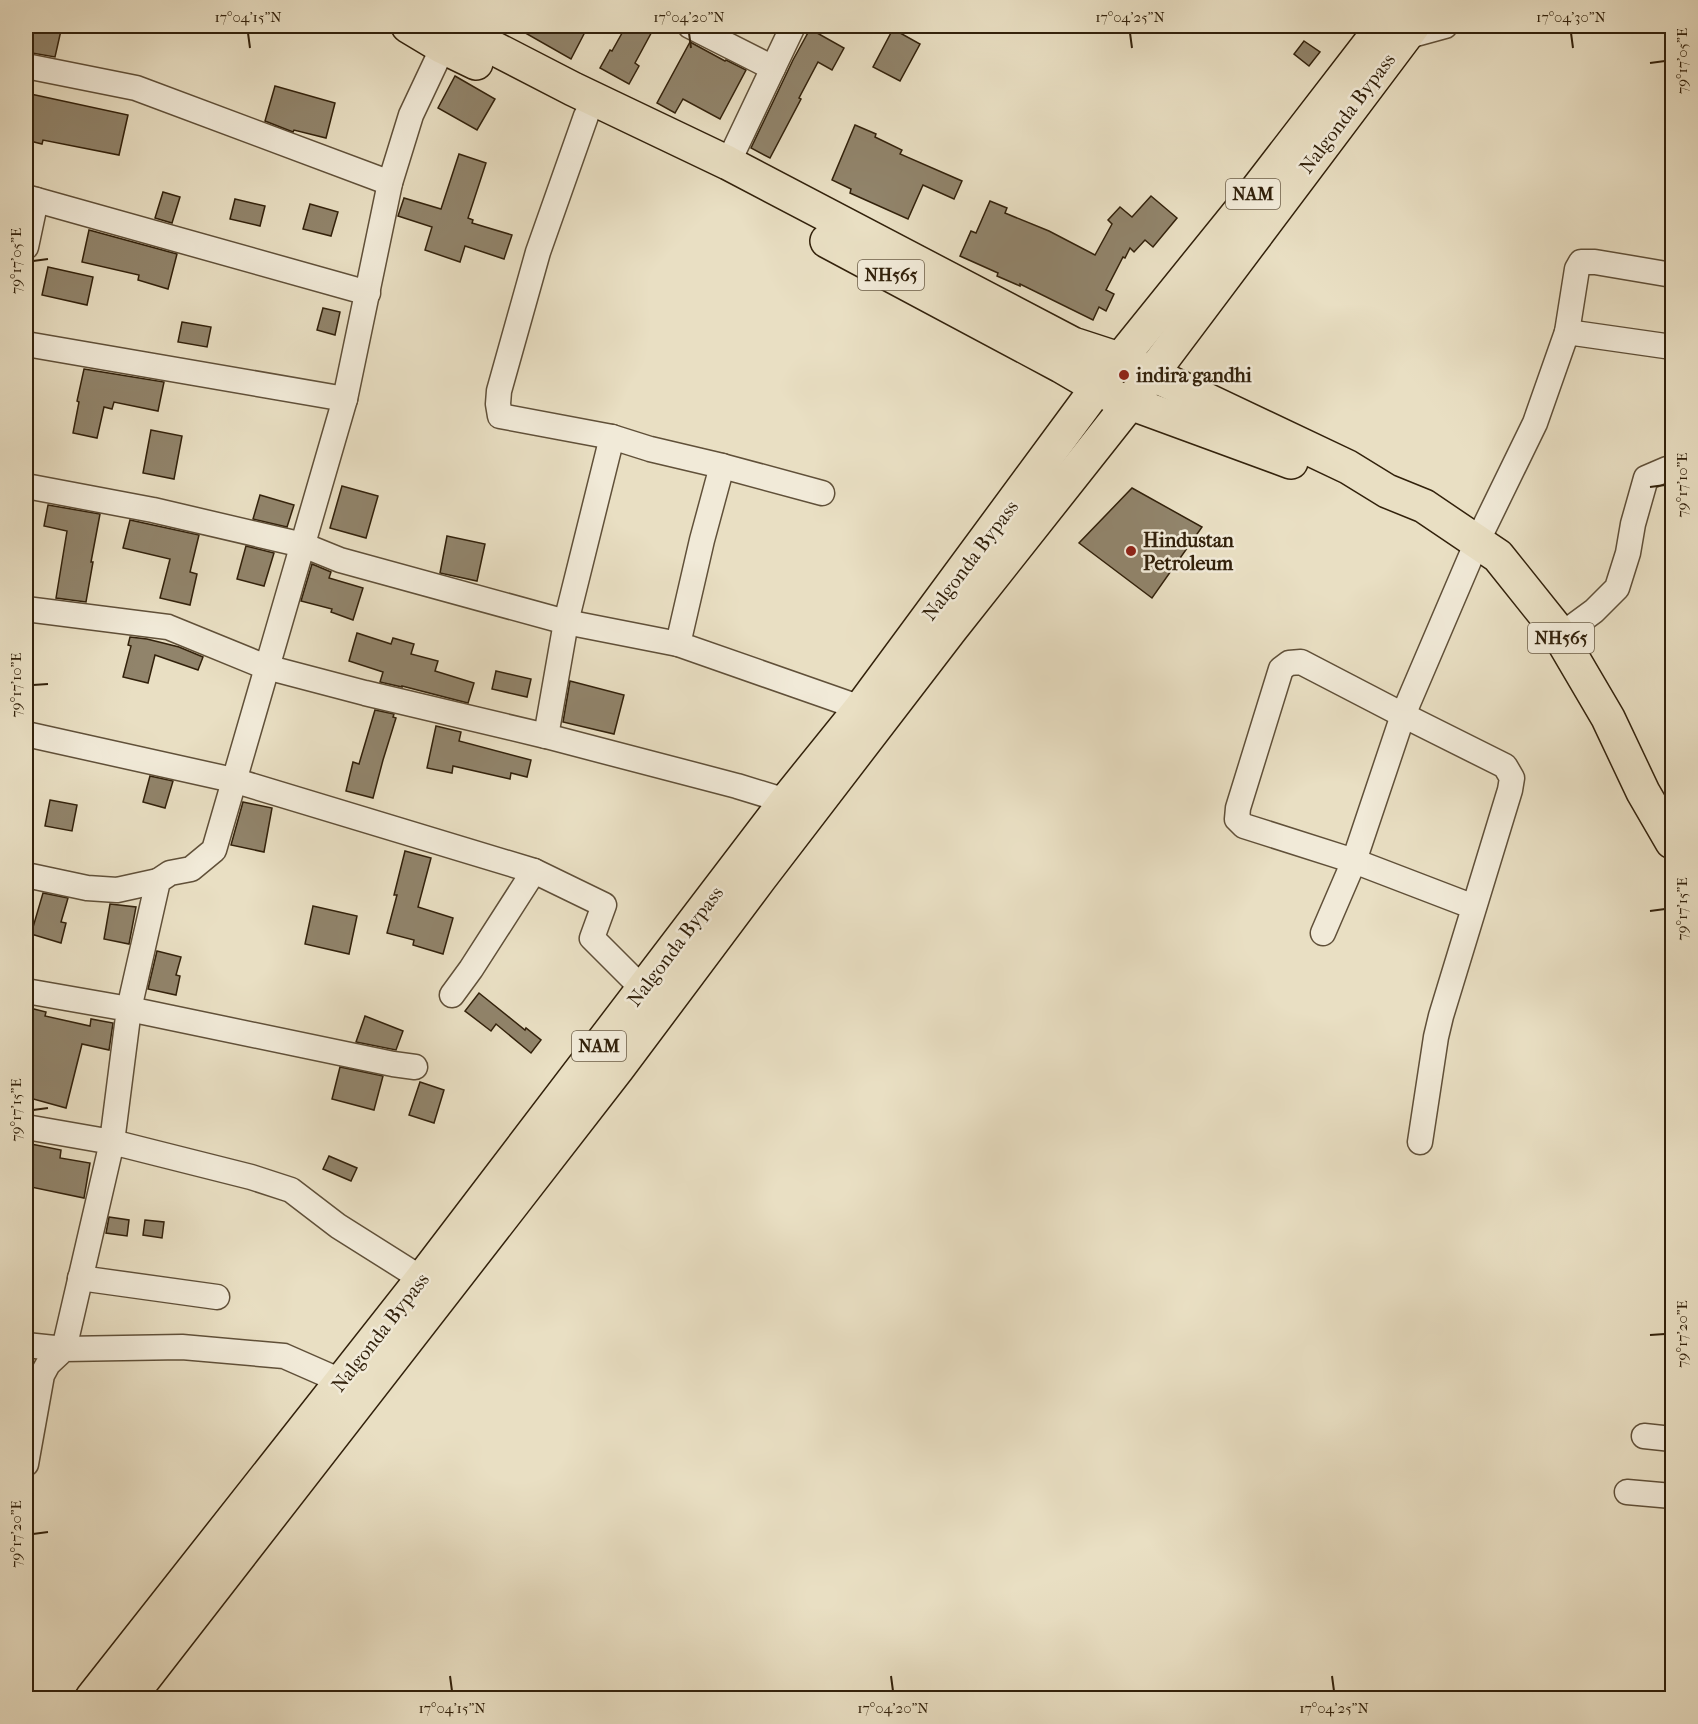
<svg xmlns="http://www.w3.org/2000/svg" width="1698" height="1724" font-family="'IM FELL French Canon',serif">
  <rect width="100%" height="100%" fill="#e9dfc3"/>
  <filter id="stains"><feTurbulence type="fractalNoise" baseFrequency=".00333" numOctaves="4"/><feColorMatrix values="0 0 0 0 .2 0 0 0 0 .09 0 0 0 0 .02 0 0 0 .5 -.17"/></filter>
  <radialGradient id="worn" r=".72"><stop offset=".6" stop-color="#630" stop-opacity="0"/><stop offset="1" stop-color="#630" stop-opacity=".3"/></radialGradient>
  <g fill="#91846b" stroke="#32210b" stroke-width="1.5">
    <polygon points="30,26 62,26 55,57 26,52"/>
    <polygon points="513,26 585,26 582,31 585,32 571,59"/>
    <polygon points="626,26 655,26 635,63 639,66 629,84 600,68 610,50 612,51"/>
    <polygon points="810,29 844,48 832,70 818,62 799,98 801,99 770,158 751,148 793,60"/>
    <polygon points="893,29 920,44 900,81 873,67"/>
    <polygon points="1304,41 1320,52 1309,66 1294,54"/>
    <polygon points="690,42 725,61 726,60 746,70 720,119 683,99 675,113 657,103"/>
    <polygon points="455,76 495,99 477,130 438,108"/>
    <polygon points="275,86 335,103 326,138 294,130 293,132 265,121"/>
    <polygon points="26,93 128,115 119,155 43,140 42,144 26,140"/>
    <polygon points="855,125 876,134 875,137 902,150 900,154 962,181 954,199 923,185 908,219 850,193 851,189 832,180"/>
    <polygon points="459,154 486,163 468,218 473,220 472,223 512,235 504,259 465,246 460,262 425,250 432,227 398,216 404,198 441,209"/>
    <polygon points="163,192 180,197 172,223 155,218"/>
    <polygon points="1151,196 1177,218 1153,247 1145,240 1134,252 1130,248 1125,258 1123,257 1106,290 1114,294 1106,311 1099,307 1093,320 1020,284 1020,286 997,276 998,273 960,256 971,231 976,233 990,201 1007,208 1005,213 1049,231 1095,255 1112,224 1108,220 1120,207 1132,217"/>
    <polygon points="235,199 265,206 260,226 230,219"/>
    <polygon points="310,204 338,212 331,236 303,229"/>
    <polygon points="89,230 177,254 168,289 138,280 139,275 82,262"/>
    <polygon points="48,267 93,277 87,305 42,295"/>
    <polygon points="323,308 340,312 335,335 317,330"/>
    <polygon points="182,322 211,327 207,347 178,342"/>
    <polygon points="84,369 164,382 158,411 114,402 112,409 104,407 97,438 73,433 79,402 77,401"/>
    <polygon points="151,430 182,436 174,479 143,473"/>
    <polygon points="342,486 378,496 366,538 330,528"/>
    <polygon points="1132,488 1202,527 1152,598 1079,543"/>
    <polygon points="260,495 294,505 287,527 253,519"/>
    <polygon points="48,505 100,514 91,562 93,562 86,602 56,598 67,531 44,526"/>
    <polygon points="130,520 199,535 190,572 197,574 190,605 160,598 170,559 123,548"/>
    <polygon points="447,536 485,544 477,581 440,573"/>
    <polygon points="246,546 274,553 264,586 237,579"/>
    <polygon points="312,564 331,572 329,578 363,588 353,620 331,612 332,609 301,601"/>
    <polygon points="357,633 391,644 393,638 414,644 411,654 438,661 435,671 474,683 468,703 402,686 402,687 380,682 383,672 349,661"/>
    <polygon points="130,637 147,639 179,647 203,657 198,670 155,655 148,683 123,677 131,646 128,645"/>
    <polygon points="496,671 531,679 527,697 492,689"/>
    <polygon points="570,681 624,695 614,734 563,722"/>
    <polygon points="375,710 394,714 393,717 396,718 383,760 373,798 346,791 353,762 359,764"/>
    <polygon points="436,726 461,732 459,741 531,760 527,777 511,773 510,779 453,766 452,773 427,768"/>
    <polygon points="150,776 173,781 165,808 143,802"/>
    <polygon points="50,800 77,805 72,831 45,826"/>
    <polygon points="243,802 272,808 264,852 231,845"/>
    <polygon points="405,851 431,858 418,907 453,918 443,954 413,945 414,940 387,933 397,895 394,895"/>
    <polygon points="43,893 68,898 61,922 66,923 61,943 31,934"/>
    <polygon points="110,904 136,907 129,944 104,939"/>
    <polygon points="313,906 357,916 349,954 305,944"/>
    <polygon points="157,951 181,957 176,975 180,976 176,995 148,989"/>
    <polygon points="479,993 525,1030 526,1028 541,1040 531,1053 496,1024 491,1031 465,1011"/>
    <polygon points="26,1007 46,1012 45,1016 90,1026 91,1019 113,1023 109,1050 82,1044 66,1108 26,1097"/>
    <polygon points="365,1016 403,1031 396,1050 356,1042"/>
    <polygon points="340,1067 383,1076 374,1110 332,1099"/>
    <polygon points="420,1082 444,1090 434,1123 409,1115"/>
    <polygon points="31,1144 61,1150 60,1158 90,1163 84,1198 26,1186 26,1173"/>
    <polygon points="329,1156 357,1168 351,1181 323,1169"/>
    <polygon points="109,1217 129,1220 127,1236 106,1233"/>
    <polygon points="145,1220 164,1222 162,1238 143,1235"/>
  </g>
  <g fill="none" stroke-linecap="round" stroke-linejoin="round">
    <g stroke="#605039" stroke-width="27">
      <g id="minor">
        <polyline points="690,26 773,68"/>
        <polyline points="1405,37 1445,26"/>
        <polyline points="26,66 136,88 390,183"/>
        <polyline points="586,116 538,252 499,391 498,404 500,416 612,437"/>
        <polyline points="728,163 793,26"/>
        <polyline points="26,197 368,293"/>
        <polyline points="26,247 36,200"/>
        <polyline points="1567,332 1577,269 1581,262 1595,262 1672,275"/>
        <polyline points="26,344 345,399"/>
        <polyline points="722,466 822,493"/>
        <polyline points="26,486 153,510 303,545 340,560 566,622 678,644"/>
        <polyline points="26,609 168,627 266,667 365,693 546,736 737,786 786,801"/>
        <polyline points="1560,636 1594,611 1617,588 1628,553 1633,524 1646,478 1667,469 1672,469"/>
        <polyline points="26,734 233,780 534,871 604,905 592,938 643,989"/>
        <polyline points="546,736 566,622 612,437 650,449 722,466 702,540 678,644 861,708"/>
        <polyline points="26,875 87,888 117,890 158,881"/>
        <polyline points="1323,933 1354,861 1403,715 1477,542 1535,423 1567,332 1672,347"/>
        <polyline points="26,991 129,1009 112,1142 26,1127"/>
        <polyline points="452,995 471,969 534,871"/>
        <polyline points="415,1067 393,1064 129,1009 158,881 170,873 191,869 214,850 345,399 390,183 411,115 443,47 451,33"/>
        <polyline points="1420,1142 1436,1037 1441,1016 1510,790 1512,778 1505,766 1403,715 1301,662 1289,663 1281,669 1238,808 1237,819 1244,826 1354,861 1474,907"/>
        <polyline points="80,1278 217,1297"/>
        <polyline points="26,1345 64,1349 112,1142 251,1177 291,1190 338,1226 422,1279"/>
        <polyline points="1644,1436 1672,1439"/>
        <polyline points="26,1464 42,1375 48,1364 64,1349 182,1347 284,1356 341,1381"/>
        <polyline points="1627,1492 1672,1496"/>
      </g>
    </g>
    <g stroke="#32210b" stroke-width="36">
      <g id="highway">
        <polyline points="408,26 443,47 476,63"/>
        <polyline points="451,26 573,89 728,163 1073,344 1119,359 1137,367 1348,467 1387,491 1424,506 1498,556 1554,626 1608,718 1643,792 1672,842"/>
        <polyline points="827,241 1061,366 1114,397 1291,462"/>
        <polyline points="92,1698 422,1279 786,801 861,708 1097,388 1252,196 1383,26"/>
        <polyline points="129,1698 618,1068 760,878 951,629 1129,404 1413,26"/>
      </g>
    </g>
    <use href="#minor" stroke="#f1ead8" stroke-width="24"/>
    <use href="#highway" stroke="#e9dfc3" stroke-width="33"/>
  </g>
  <path fill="none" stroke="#32210b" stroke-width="2" d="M248,33L250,48M689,33L691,48M1130,33L1132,48M1571,33L1573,48M1650,63L1665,61M33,261L48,259M1650,487L1665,485M33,685L48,684M1650,911L1665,909M33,1110L48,1108M1650,1335L1665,1334M33,1534L48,1532M450,1676L452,1691M891,1676L893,1691M1332,1676L1334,1691"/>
  <g fill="#8f2418" stroke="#f1ead8" stroke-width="2">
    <circle cx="1124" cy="375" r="6"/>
    <circle cx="1131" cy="551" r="6"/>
  </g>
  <g text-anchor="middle" stroke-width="5" stroke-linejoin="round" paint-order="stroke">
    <g fill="#f1ead8" stroke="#6b5d48" stroke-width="1.5">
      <rect x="1226" y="179" width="54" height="30" rx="4.5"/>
      <rect x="858" y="260" width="66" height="30" rx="4.5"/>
      <rect x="1528" y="623" width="66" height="30" rx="4.5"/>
      <rect x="572" y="1031" width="54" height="30" rx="4.5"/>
    </g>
    <g font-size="18" font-weight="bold" fill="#32210b">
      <text x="1253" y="200">NAM</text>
      <text x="891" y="281">NH565</text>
      <text x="1561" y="644">NH565</text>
      <text x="599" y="1052">NAM</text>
    </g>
    <g font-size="20" fill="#32210b" stroke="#f1ead8">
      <text transform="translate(1347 113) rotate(-53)" y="7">Nalgonda Bypass</text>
      <text transform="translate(970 560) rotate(-53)" y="7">Nalgonda Bypass</text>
      <text transform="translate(675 946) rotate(-53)" y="7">Nalgonda Bypass</text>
      <text transform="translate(380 1332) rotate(-52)" y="7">Nalgonda Bypass</text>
    </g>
    <g font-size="20" font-weight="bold" fill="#32210b" stroke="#f1ead8" text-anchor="start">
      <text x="1136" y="382">indira gandhi</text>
      <text x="1143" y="547">Hindustan<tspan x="1143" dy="23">Petroleum</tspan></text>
    </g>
  </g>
  <rect width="1698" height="1724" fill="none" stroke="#e9dfc3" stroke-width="66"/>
  <rect x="33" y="33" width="1632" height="1658" fill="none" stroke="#32210b" stroke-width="2"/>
  <g font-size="15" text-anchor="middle" fill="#32210b">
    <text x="248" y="22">17°04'15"N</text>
    <text x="689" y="22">17°04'20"N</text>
    <text x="1130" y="22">17°04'25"N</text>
    <text x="1571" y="22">17°04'30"N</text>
    <text transform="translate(1682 61) rotate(-90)" y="5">79°17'05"E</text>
    <text transform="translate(16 261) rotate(-90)" y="5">79°17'05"E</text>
    <text transform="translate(1682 485) rotate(-90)" y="5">79°17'10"E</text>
    <text transform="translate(16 685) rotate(-90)" y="5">79°17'10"E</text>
    <text transform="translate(1682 909) rotate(-90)" y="5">79°17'15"E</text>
    <text transform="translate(16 1110) rotate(-90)" y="5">79°17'15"E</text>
    <text transform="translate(1682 1334) rotate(-90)" y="5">79°17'20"E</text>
    <text transform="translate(16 1534) rotate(-90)" y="5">79°17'20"E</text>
    <text x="452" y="1713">17°04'15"N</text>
    <text x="893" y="1713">17°04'20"N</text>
    <text x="1334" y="1713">17°04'25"N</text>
  </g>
  <rect width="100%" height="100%" filter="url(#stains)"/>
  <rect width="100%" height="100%" fill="url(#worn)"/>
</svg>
